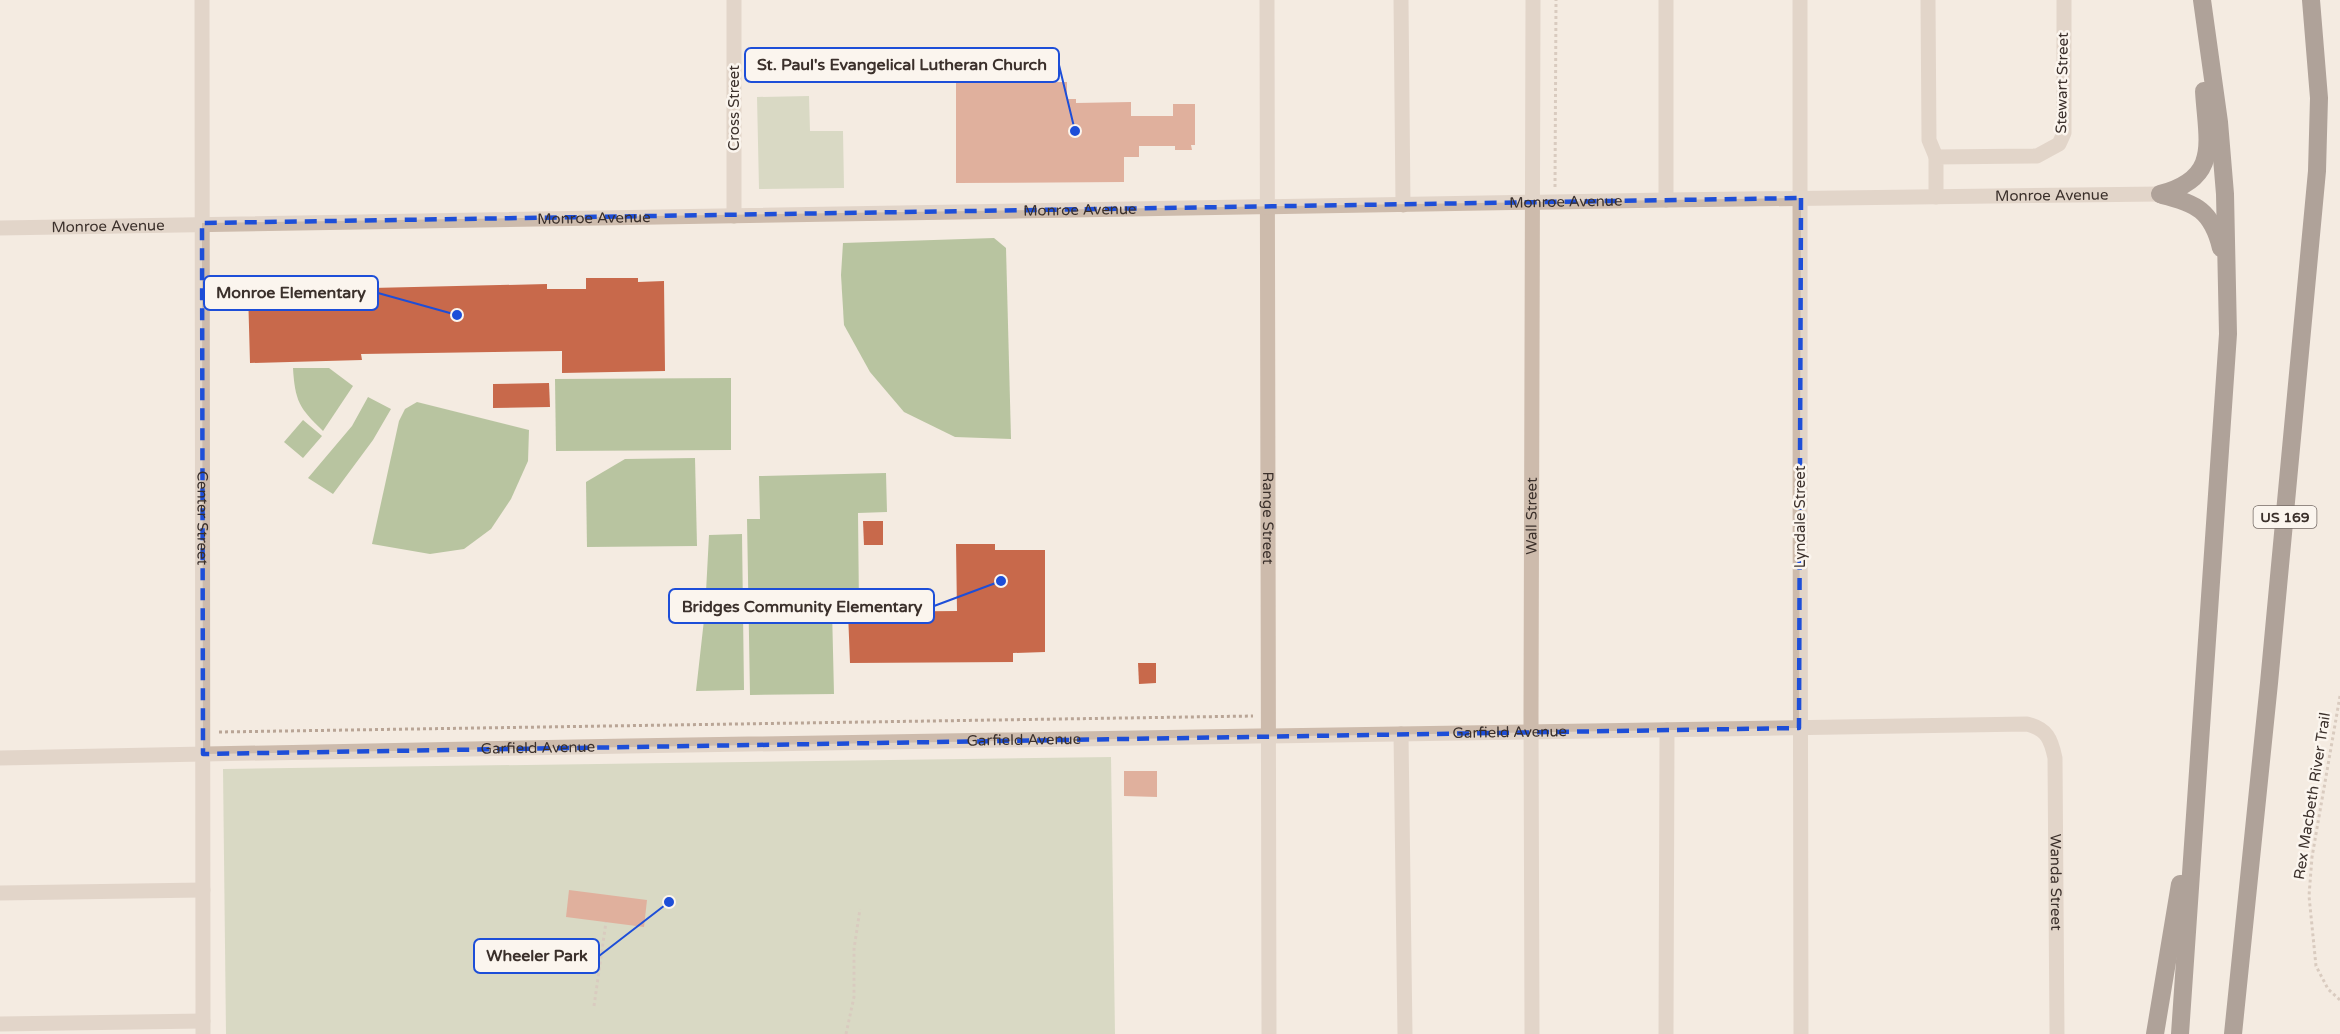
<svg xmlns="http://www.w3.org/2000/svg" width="2340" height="1034" font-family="'Varela Round',sans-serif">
  <rect width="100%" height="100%" fill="#f4ebe1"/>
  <g fill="#b8c4a0">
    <polygon points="809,96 810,131 843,131 844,188 759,189 757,97"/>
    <polygon points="994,238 1006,248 1011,439 955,437 904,412 870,372 844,325 841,275 843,243"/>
    <path d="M293,368H329L353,386L323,431C299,408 295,401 293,368Z"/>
    <polygon points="731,378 731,450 556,451 555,379"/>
    <polygon points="368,397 391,409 373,440 333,494 308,478 352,426"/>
    <polygon points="417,402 529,430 528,461 511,499 491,529 464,549 430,554 372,544 399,421 405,409"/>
    <polygon points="303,420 322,436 303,458 284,442"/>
    <polygon points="695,458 697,546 587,547 586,482 625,459"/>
    <polygon points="886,473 887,512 858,513 859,608 832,609 834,694 750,695 747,519 760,519 759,476"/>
    <polygon points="742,534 744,690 696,691 705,611 709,535"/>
    <polygon points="1111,757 1115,1034 226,1034 223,769"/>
  </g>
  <g fill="#c8694b">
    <polygon points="1067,82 1067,99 1076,99 1076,103 1131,102 1131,116 1173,116 1173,104 1195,104 1195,145 1191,145 1192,150 1175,150 1175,146 1139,146 1139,157 1124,157 1124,182 956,183 956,83"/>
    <polygon points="586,278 638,278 638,282 664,281 665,371 562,373 562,351 361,354 362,360 250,363 248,291 547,284 547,289 586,289"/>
    <polygon points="549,383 550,407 493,408 493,384"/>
    <polygon points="863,521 883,521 883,545 864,545"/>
    <polygon points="956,544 995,544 995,550 1045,550 1045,652 1013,653 1013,662 850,663 848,612 957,611"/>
    <polygon points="1138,663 1156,663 1156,683 1139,684"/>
    <polygon points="1124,771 1157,771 1157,797 1124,796"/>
    <polygon points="569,890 647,900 644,927 566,917"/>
  </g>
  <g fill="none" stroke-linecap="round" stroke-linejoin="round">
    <g stroke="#b9a596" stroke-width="3" stroke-dasharray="3 3" stroke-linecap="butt">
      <polyline points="1555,187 1556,0"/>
      <polyline points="2340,696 2312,857 2309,896 2316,966 2328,989 2340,1000"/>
      <polyline points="219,732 1253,716"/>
      <polyline points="594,1006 606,922"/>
      <polyline points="846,1034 854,997 854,949 860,909"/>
    </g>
    <g stroke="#cdbbac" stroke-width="15">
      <path id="s1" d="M202,0L203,1034"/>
      <polyline points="734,0 734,216"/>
      <path id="s2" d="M1267,0L1269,1034"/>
      <polyline points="1401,0 1403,205"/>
      <path d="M1800,0C1802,345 1798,689 1801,1034"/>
      <polyline points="1928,0 1929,140 1936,157"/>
      <polyline points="1936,197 1936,157 2037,156 2059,144 2064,133 2064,0"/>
      <polyline points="1666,200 1666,0"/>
      <path id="s3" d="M0,228L1666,200L2160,194"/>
      <polyline points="1401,734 1405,1034"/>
      <path id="s4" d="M0,758L628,746L2027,724C2047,729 2051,739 2055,758L2057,1034"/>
      <polyline points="0,893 203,890"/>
      <polyline points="0,1024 203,1021"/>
      <path id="s5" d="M1532,1034L1531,714L1533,0"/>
      <polyline points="1666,1034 1667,730"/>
    </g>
    <g stroke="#5c4a42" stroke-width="18">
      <path d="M2160,194C2221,178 2207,142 2204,91"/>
      <path d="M2162,195C2196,203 2212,211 2221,248"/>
      <polyline points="2155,1034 2180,884"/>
      <polyline points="2180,1034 2228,334 2225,194 2219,122 2202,0"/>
      <polyline points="2233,1034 2269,683 2317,171 2319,98 2311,0"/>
    </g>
  </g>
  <path d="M0 0H2340V1034H0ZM1801,198L1799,728L203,754L202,223Z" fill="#f4ebe1" fill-opacity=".55" fill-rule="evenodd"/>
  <path fill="none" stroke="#1d4ed8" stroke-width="4.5" stroke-dasharray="12 8" stroke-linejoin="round" d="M1801,198L1799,728L203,754L202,223Z"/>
  <g text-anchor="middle" stroke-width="5" stroke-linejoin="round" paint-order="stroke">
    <rect fill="#fbf5ee" stroke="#756b66" stroke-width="1.5" x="2253.5" y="506" width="63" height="22" rx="4.5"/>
    <g font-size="14" font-weight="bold" fill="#3b302b">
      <text x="2285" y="522">US 169</text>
    </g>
    <g font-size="15" fill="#3b302b" stroke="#fbf5ee">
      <text transform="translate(2062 83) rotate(-89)" y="5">Stewart Street</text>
      <text transform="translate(734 108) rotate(-90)" y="5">Cross Street</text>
      <text dy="5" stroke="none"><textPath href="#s3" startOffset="2052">Monroe Avenue</textPath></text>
      <text dy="5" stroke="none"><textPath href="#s3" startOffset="1566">Monroe Avenue</textPath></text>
      <text dy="5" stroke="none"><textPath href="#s3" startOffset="1080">Monroe Avenue</textPath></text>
      <text dy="5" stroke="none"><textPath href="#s3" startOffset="594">Monroe Avenue</textPath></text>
      <text dy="5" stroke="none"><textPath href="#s3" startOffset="108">Monroe Avenue</textPath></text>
      <text dy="5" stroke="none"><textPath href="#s1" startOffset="518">Center Street</textPath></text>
      <text dy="5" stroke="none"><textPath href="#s2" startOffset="518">Range Street</textPath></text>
      <text dy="5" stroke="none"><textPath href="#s5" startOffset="518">Wall Street</textPath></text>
      <text transform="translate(1800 517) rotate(-90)" y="5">Lyndale Street</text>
      <text dy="5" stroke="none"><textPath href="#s4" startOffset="1510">Garfield Avenue</textPath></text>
      <text dy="5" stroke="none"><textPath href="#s4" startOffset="1024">Garfield Avenue</textPath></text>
      <text dy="5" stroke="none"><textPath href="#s4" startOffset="538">Garfield Avenue</textPath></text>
      <text transform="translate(2312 796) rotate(-81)" y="5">Rex Macbeth River Trail</text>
      <text dy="5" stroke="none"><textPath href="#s4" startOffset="2199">Wanda Street</textPath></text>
    </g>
  </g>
  <path fill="none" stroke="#1d4ed8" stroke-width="2" d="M1075 131L1059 65M457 315L378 293M1001 581L934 606M669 902L599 956"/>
  <g fill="#1d4ed8" stroke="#fbf5ee" stroke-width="2">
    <circle cx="1075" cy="131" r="6"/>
    <circle cx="457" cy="315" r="6"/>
    <circle cx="1001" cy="581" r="6"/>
    <circle cx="669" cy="902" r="6"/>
  </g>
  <g fill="#fbf5ee" stroke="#1d4ed8" stroke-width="2">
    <rect x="745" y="48" width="314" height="34" rx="6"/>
    <rect x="204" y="276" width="174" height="34" rx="6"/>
    <rect x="669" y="589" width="265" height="34" rx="6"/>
    <rect x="474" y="939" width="125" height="34" rx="6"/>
  </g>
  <g font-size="16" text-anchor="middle" font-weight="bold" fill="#3b302b">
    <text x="902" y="70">St. Paul's Evangelical Lutheran Church</text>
    <text x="291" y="298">Monroe Elementary</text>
    <text x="802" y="612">Bridges Community Elementary</text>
    <text x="537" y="961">Wheeler Park</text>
  </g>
</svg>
